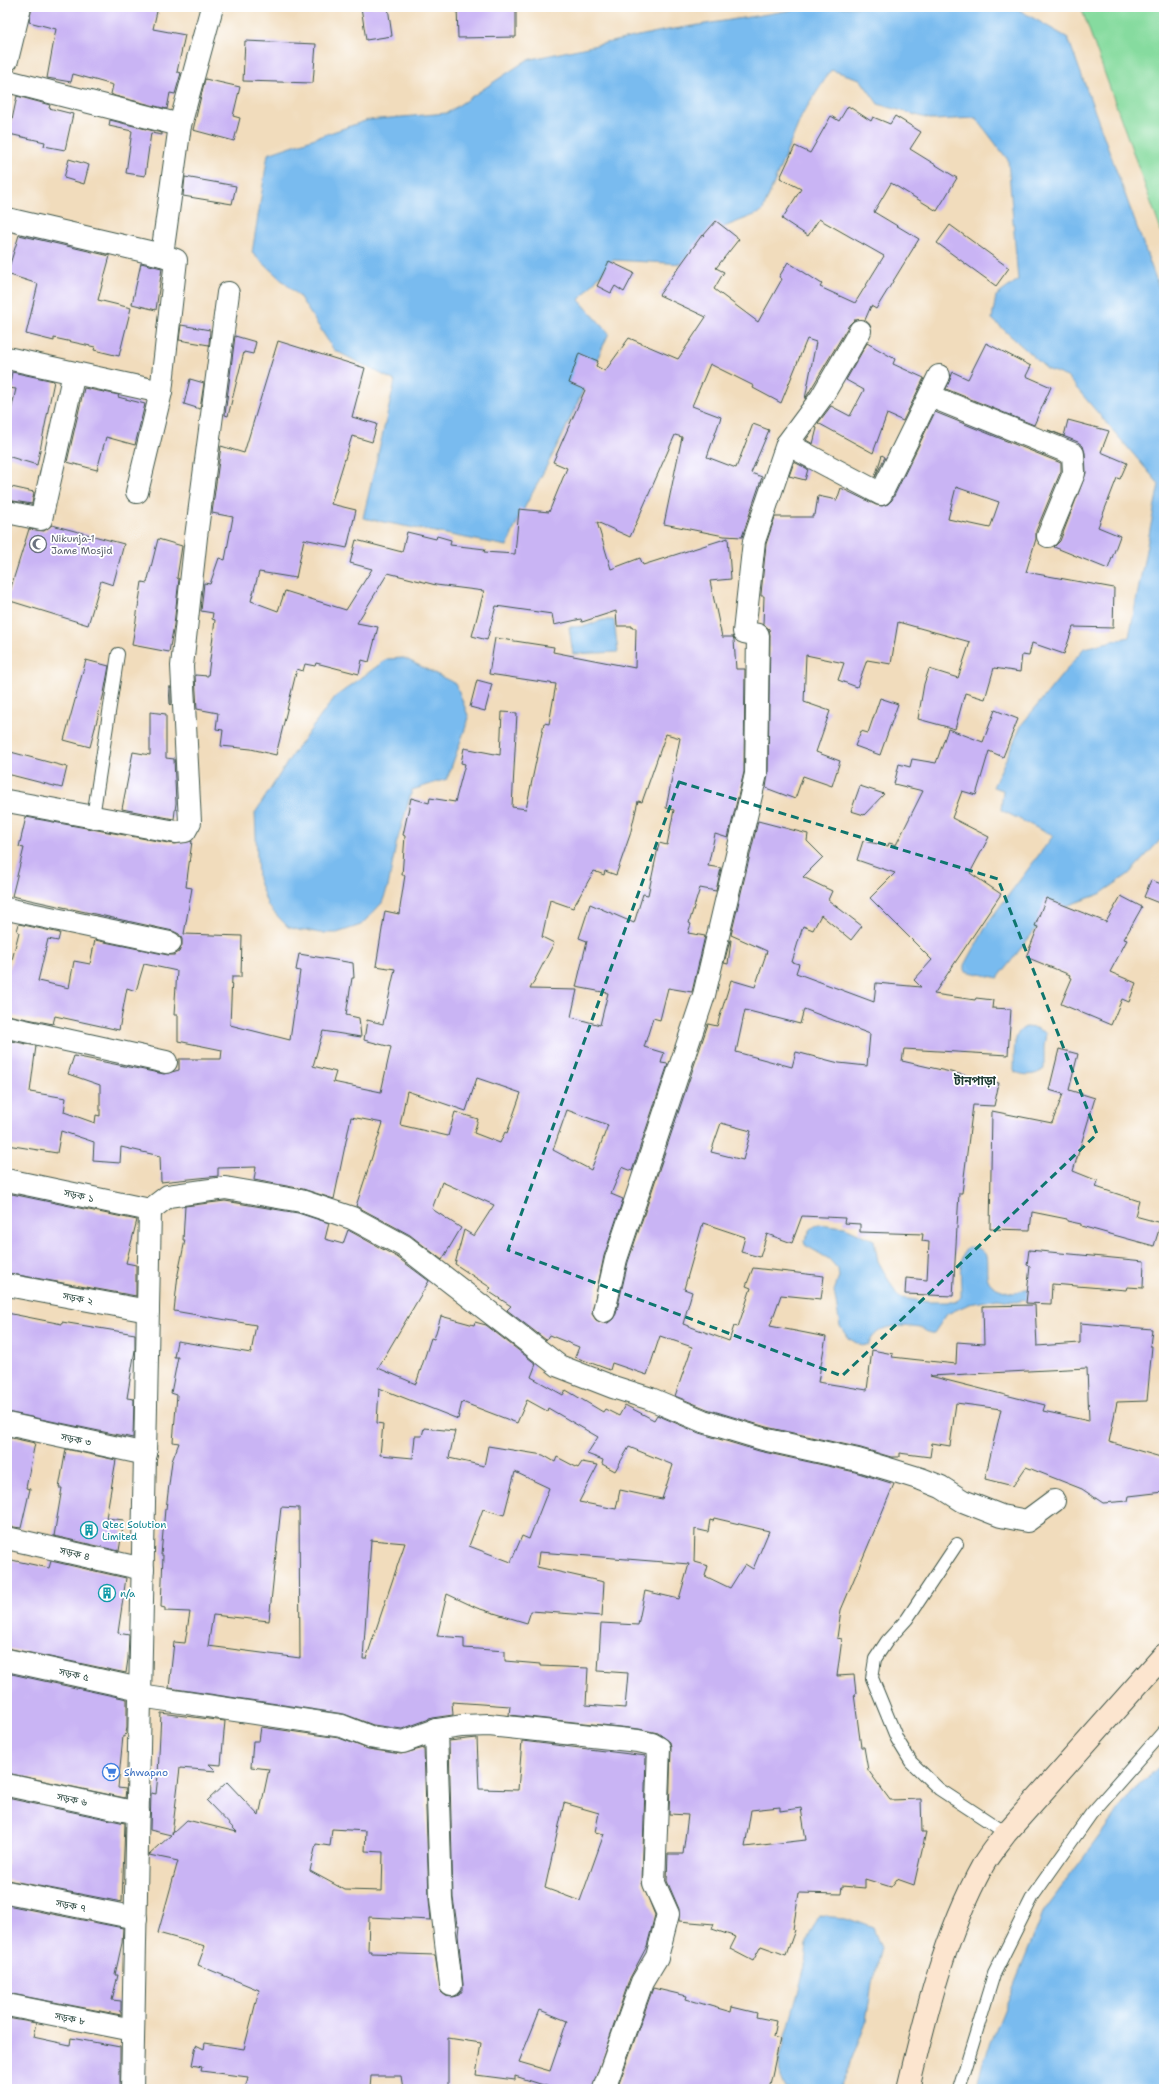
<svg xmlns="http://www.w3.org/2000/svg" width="1171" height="2096" font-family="'Shantell Sans','Noto Sans Bengali',sans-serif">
  <rect width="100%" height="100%" fill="#fff"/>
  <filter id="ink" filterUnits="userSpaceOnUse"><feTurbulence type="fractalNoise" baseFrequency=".025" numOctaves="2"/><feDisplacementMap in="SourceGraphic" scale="8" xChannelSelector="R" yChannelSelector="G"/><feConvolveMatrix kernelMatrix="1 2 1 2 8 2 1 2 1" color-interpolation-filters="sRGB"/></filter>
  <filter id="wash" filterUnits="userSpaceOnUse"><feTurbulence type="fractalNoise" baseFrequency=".012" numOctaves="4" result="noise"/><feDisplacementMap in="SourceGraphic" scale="16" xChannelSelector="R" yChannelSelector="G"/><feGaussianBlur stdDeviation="0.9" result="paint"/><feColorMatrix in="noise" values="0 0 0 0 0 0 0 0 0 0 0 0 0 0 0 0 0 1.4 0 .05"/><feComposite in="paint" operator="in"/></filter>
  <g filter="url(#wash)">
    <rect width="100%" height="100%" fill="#f1dcbc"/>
    <polygon fill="#86db9f" stroke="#528c6a" points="1084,7 1164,7 1164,239 1082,10"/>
    <g fill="#79bbef" stroke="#4c7c92">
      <polygon points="811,7 1014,7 1068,38 1164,301 1164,836 1129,874 1100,894 1049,912 998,978 965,971 965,965 989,921 1053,836 1001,810 1003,790 993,787 1022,724 1084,648 1129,637 1159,484 1067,377 1047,369 992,319 996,296 1018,280 1008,160 976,118 933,120 878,104 860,79 831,70 802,115 762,212 719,229 686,264 613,260 579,300 609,333 561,439 518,520 507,546 363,518 395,381 334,350 299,296 252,253 268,154 368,120 447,113 527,60 662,31"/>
      <polygon points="603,620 614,620 618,652 573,654 569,627 586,626"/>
      <polygon points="404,658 456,684 469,718 447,779 412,790 396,845 388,887 382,903 361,925 337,933 319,933 306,930 302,931 288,927 268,906 258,879 255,813 294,752 335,697 387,659"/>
      <path d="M1026,1027L1035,1028L1046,1033L1044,1047V1069C1036,1076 1025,1076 1015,1072L1014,1069C1015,1056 1011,1032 1026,1027Z"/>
      <path d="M818,1224L845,1227L874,1240L878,1261L897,1295L901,1298L929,1302H956L961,1297C962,1285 955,1246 973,1247C979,1248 982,1250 986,1255C989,1272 981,1283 1002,1290C1006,1291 1010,1293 1014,1293C1021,1292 1024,1287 1032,1289L1035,1302L1026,1300L1016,1302L998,1299L969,1304L947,1314L934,1333C927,1334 925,1329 919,1328C901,1325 877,1323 869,1344L862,1346L848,1338L840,1326L834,1291L839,1277L838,1269L829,1259L805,1245L804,1241L811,1229Z"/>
      <polygon points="1164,1762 1164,2089 976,2089 983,2062 1044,1911 1131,1793"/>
      <polygon points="819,1916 846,1918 873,1928 881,1948 872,1983 866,2022 840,2089 786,2089 781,2077 780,2058 805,1967 807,1941"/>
    </g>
    <g id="blocks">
      <g fill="#c9b4f4" fill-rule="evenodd">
        <polygon points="32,7 158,7 153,29 185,35 177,72 181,73 175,94 170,93 167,109 115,96 111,94 113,85 73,74 71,82 47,78 56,29 29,22"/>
        <polygon points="361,7 388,7 392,36 366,40"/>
        <polygon points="457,7 516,7 516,37 458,38"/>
        <polygon points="245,41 316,44 313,83 243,81"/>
        <polygon points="205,79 240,87 233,116 240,118 234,141 193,130"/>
        <polygon points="17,96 50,105 49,108 73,114 65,150 44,146 45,142 9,134"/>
        <path d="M848,106L871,121L873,117L890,124L895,116L921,132L910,149L957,178L937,211L891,183L874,212L919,239L876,309L871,306L865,320H854L849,325L805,399L816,342L807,339L781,403L753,388L754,386L710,364L692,406L721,417L707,457L736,468L753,424L769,430L751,473L762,477L742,537L724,536L664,524L682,437L675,435L630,537L597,522L611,569L640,558L643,565L728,538L731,579L710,581L722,637H733L734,640L736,669H745L744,772L728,838L715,834L708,866L721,868L716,891L700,888L689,923L691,924L688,933L705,936L692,992L668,988L660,1020L653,1018L644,1047L664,1053L661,1063L668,1064L632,1171L622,1167L611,1194L623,1199L604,1256L592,1314L596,1320L602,1323H608L613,1319L616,1314L628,1262L708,1024L717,1026L731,980L755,987L767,951L731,935L758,821L808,834L807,841L823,857L803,877L832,891L828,900L862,926L851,940L821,915L813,930L803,926L792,962L799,964L796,973L874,1002L876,983L921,987L914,980L932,960L870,898L895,873L857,860L863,841L888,846L889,843L896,845L923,791L894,784L899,764L910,767L912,759L936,763L948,729L983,742L995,710L1018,719L1003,757L989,751L976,795L962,791L952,818L989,837L970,873L1001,894L934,994L975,1000L976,998L993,1000L992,1008L1011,1009L1008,1055L904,1049L902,1061L999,1083L994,1106L973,1105L962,1193H959L953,1296L905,1294L906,1278L927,1280L929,1242L922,1241L923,1234L860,1232V1224L844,1223L845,1218L802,1216L792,1243L767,1234L760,1257L741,1252L745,1237L703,1223L684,1289L692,1292L683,1324L729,1341L734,1326L738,1327L751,1288L746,1286L753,1268L824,1276L821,1299L781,1295L770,1326L826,1337L818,1382L867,1390L872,1350L893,1354L892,1357L956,1364L957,1342L984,1344L983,1306L1035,1305L1037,1346L1080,1343V1323L1152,1329L1150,1346H1152L1147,1401L1117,1402L1109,1442L1164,1458V1492L1129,1496L1128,1501L1103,1503L1082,1489L1026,1467L1013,1486L985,1479L1001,1409L956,1403L950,1446L932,1443L930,1457L899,1453V1457H891L861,1448L766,1427L707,1409L675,1396L692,1347L660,1336L647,1375L612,1363L610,1370L575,1357L579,1347L549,1335L546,1340L507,1310L511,1306L488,1291L491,1288L455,1264L464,1230L474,1236L494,1205L442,1182L432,1209L461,1228L442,1260L410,1235L356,1206L383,1123L351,1117L334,1199L303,1189L254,1180L256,1167L218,1168V1176L161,1182L160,1156L121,1147L120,1163L93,1161L94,1142L61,1131L57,1153L7,1145V1040L36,1046L30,1092L66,1098L64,1112L95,1123L96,1115L100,1116V1085L68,1074L74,1056L164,1074L179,1070V1059H221L222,1050L178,1041V1015H174L177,971L144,964L136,991L127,988L119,1030L55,1016L53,1024L7,1015V967L10,968L19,932L17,931L19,924L60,933L58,941L48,939L38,981L69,988L74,961L90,964L95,940L168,955H174L179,952L182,945V939L179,934L173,931L12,896L24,848L19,847L26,817L174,844L192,841L186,887L192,888L184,934L242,936L241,977H232L230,1025L290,1040L300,971L296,970L299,954L353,963L354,978H352L346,1015L359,1018L361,1037L323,1031L313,1066L336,1072L333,1082L381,1092L391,1047L364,1040L367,1020L383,1024L395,969L376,966L385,911L399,914L405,875H402L405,836L403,835L411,798L429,803L430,798L455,802L465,764L461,763L464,748L500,755L502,712L517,713L512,807L526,809L544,723L549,724L556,684L489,674L495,638L554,647L553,652L635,668L636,628H632V626H617L616,611L582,622L581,619L554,625L552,614L496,606L487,640L472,636L484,591L436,585L388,573L357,623L378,627L369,662L362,660L359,674L316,663L315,666L305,664L303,671L297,669L276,755L251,749L221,746L223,730L216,729L218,713L197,709L195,675L208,676L215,620L212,619L213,613L201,611L204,583L210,584L219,558L225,560L233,517L212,513L221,446L244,453L278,341L365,368L352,417L377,424L372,442L352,436L331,504L356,510L347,548L304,539L296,578L259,572L251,601L278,611L285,591L346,610L372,569L350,563L356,540L402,552L407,532L436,539L437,536L451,540L450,545L485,549L484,552L515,554L519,509L549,512L567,468L553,462L585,390L569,383L579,353L598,361L596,366L605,371L629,338L678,359L706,317L659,295L702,235L703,236L716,221L739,239L716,268L724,272L714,289L758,322L782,279L779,277L788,262L822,284L820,287L855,303L884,256L819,219L808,236L782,219L801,189L780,178L795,146L810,153L831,116L839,121ZM666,734L680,738L666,808L674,810L667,845L659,843L648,895L643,894L634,923L590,904L579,938L587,941L576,987L608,993L600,1025L571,1017L577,990L530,989L554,943L542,937L550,900L573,908L594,871L604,875L605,871L616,875L630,835L638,801L642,802ZM804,1009L870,1034L867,1066L839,1063L796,1052L792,1067L736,1052L745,1010L800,1024ZM477,1078L521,1093L507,1133L505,1132L500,1143L474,1133L478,1119L455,1112L448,1136L400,1125L407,1091L466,1111ZM567,1110L608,1125L591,1170L553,1150ZM721,1123L751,1131L743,1160L711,1152ZM1087,1368L1089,1421L1043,1411L1045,1405L930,1376Z"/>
        <polygon points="110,120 162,133 162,135 151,133 145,176 126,173 132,131 109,126"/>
        <polygon points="69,159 89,165 84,184 64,178"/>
        <polygon points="185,177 236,186 232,204 183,196"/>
        <polygon points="950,225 1009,268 996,286 937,243"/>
        <polygon points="19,235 110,256 98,300 131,308 119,356 94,350 95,347 54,338 54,341 26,334 38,284 7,274"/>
        <polygon points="609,261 634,273 624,292 615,286 611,293 597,286"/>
        <polygon points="141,263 162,268 156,310 132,304"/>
        <polygon points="181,325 210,330 209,345 179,340"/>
        <polygon points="235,336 256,342 253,354 244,352 228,416 225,415"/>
        <polygon points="867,343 895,359 893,364 924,378 903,421 887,414 873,453 818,423 831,406 850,416 864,390 846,380"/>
        <polygon points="986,343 1031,366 1026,376 1051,387 1034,425 946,389 953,372 968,379"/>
        <polygon points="12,372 54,381 37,465 7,456 7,428 16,389 9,388"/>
        <polygon points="190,379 204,383 200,409 184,404"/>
        <polygon points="84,388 119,395 118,397 145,404 135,445 106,437 97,470 67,462"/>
        <path d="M935,412L1061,463V471L1036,531V539L1026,572L1114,588L1113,628L1073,627L1064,654L1032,643L1029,656L1022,655L1020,672L994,668L985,699L965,693L955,729L918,719L924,684L929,669L958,678L970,642L898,622L891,664L867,660L857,687L838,680L844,663L806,655L804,702L830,711L816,752L840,761L832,786L803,776L795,799L766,788L768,774L770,635L769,629L763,624L764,596H761V594L766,544L775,517H813V515H815L818,496L837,500L841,488L876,505L882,506L888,504L892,500ZM956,487L999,502L990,528L948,519Z"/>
        <polygon points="1068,420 1109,431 1101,452 1127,463 1120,479 1117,478 1098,527 1120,536 1108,569 1054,547 1060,541 1086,473 1085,453 1083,446 1078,442 1048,430 1064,436"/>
        <polygon points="815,427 817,428 813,444 806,440"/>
        <polygon points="882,455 885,457 875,477"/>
        <polygon points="794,462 808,469 805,480 789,476"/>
        <polygon points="7,486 34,492 32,504 7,500"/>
        <polygon points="52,525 124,544 113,585 101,581 88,625 7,600 29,529 44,531"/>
        <polygon points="158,539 182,546 177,578 179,579 174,625 169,652 132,645 142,582 147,583"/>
        <polygon points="86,660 109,666 104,693 90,747 64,740"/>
        <polygon points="477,680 492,684 485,711 470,707"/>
        <polygon points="169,687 171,687 171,705 170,704"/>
        <polygon points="880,698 898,704 880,755 855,746 861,731 868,733"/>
        <polygon points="150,712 166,714 166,758 174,759 176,803 174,819 122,809 133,752 150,755"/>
        <polygon points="7,751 67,767 62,788 7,774"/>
        <polygon points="860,786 884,794 864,815 851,811"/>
        <polygon points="1151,880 1164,885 1164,905 1144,897"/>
        <polygon points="1121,896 1142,907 1124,939 1127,940 1110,972 1136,983 1129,1002 1122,999 1111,1025 1061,1004 1072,978 1069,977 1070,975 1026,957 1038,927 1035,926 1046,898 1106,922"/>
        <polygon points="730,940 731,940 728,964 724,963"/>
        <polygon points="1059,1049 1078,1054 1069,1090 1095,1098 1073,1171 1098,1181 1096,1187 1139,1201 1135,1216 1161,1223 1154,1246 1081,1226 1081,1224 1067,1221 1067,1219 1032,1212 1030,1230 990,1229 992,1111 1052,1123 1063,1094 1049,1090"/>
        <polygon points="7,1193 137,1220 126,1263 136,1265 136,1296 7,1273"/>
        <path d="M225,1201L298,1213L329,1223L325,1239L343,1244L348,1230L397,1257L429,1281L378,1368L416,1384L431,1338L434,1339L441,1316L474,1325L475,1322L486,1325L536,1364L531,1377L563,1395L566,1390L603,1412L605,1409L619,1416L625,1405L654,1420L657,1415L699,1433L759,1451L855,1472L894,1484L841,1610L837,1638L842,1639L837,1676L854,1675L856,1693L854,1694L861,1747H864L868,1770L890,1800L921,1799L922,1832H926L914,1885L897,1879L891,1887L865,1879V1888L842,1886L841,1894L799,1893L793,1929L795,1930L786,1955L761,1946L753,1961L730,1949L736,1937L712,1929L714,1924L679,1921V1909L667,1881L668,1854H683L688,1815L669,1814L671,1748L670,1742L658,1733L639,1729L509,1715L510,1706L452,1702L453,1715L432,1718L402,1729L373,1725L344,1714L169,1688L174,1642L185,1643L190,1612L165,1611V1608L161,1607L163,1555H161L165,1509H166L172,1461L179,1443L173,1442L177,1395L171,1393L178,1357H174L177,1341L251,1353L256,1325L174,1311L178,1274L185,1240H183L185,1206ZM379,1388L458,1419L462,1402L517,1423L527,1400L547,1411L548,1408L598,1437L587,1454L603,1460L602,1464L615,1471L629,1447L673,1465L662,1499L620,1490L616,1509L579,1502L598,1465L582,1462L578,1468L557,1457L555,1462L543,1455L488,1446L484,1466L449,1458L455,1431L424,1428L422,1436H415L413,1458L380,1455L383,1424L377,1423ZM515,1472L549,1488L529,1539L522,1536L511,1562L469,1546L483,1509L504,1515ZM281,1507L299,1508L300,1658L208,1646L213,1615L269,1621ZM714,1518L769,1531L753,1569L745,1564L730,1588L705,1576L708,1566L694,1562L695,1529L708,1532L710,1520L713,1521ZM371,1540L405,1543L366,1659H363ZM539,1552L689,1564L679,1599L645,1591L638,1625L601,1623L598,1671L628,1673L625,1708L586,1705L588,1668L540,1666V1664L505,1661V1651L464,1648V1638L437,1636L447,1594L477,1608L527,1623L531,1611L602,1616L604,1582L537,1567ZM780,1807V1811L801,1808L806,1840L745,1847L751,1810Z"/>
        <polygon points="1029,1250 1144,1261 1143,1288 1127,1287 1126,1290 1052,1284 1051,1304 1026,1303 1030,1266 1027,1265"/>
        <polygon points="7,1313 62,1324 62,1322 135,1334 135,1350 127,1398 134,1399 133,1438 7,1412"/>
        <polygon points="7,1437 35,1443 26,1488 30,1489 21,1528 7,1526"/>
        <polygon points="66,1449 116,1460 106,1518 124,1520 119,1551 54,1536 62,1488 59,1488"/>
        <polygon points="7,1559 49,1568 51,1561 126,1578 118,1633 129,1635 128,1659 126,1673 7,1648"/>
        <polygon points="7,1673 127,1699 127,1728 125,1737 123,1736 118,1788 126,1789 125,1798 7,1773"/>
        <path d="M161,1713L225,1721L221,1765L209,1764L216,1771L180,1768L172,1834L187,1820L237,1832L207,1801L227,1782L259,1816L269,1769L251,1767L253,1741H259L261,1727L339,1738L368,1749L401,1754L424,1748L429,1899L431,1920L369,1917L368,1951H371V1953L435,1955L441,1992L446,1996L452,1997L459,1995L463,1990V1984L458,1935L459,1925H457L453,1898L449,1741L477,1738L479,1789L518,1790L522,1741L646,1756L642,1883L655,1915L647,1946L630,1978L592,2089H556L515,2076V2080L476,2075L481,2043L448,2038V2089H403L401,2076H371L370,2089H245L248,2077L201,2071L202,2067L192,2065L196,2045L204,2049L205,2043L244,2049L259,1990L198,1965L205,1946L158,1933L178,1861L149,1855L171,1835L150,1830L151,1793L156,1794L158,1775ZM564,1803L599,1813L595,1832L604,1834L580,1901L545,1888ZM332,1829L366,1831L365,1851L383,1852L382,1891L345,1890L310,1871L316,1844L330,1846ZM540,2010L567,2021L550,2071L519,2062Z"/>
        <polygon points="7,1798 125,1823 122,1902 7,1880"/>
        <polygon points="7,1905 123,1928 122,1943 115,1975 118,1975 112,2000 121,2001 121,2015 7,1993"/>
        <polygon points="653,1988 687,1996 686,1999 731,2012 732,2007 757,2013 756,2017 776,2021 773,2037 780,2039 769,2089 617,2089"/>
        <polygon points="7,2018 36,2023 33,2037 70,2045 71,2038 120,2047 120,2089 7,2089"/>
      </g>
    </g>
  </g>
  <g filter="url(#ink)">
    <use href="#blocks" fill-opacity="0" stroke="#3e5548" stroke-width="1"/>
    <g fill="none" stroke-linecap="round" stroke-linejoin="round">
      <g stroke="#3e5548" stroke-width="14">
        <g id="service">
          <polyline points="93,817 118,654"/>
          <polyline points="957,1544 907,1619 887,1641 875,1659 872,1678 897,1739 911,1762 939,1789 1006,1833"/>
          <polyline points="959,2089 994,1974 1033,1896 1091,1814 1164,1731"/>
        </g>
      </g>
      <g stroke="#3e5548" stroke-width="24">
        <g id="minor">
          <polyline points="7,60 20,7"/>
          <polyline points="7,81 180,125"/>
          <polyline points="7,219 162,255"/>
          <polyline points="7,358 161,392"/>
          <polyline points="930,396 1073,454 1074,473 1048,536"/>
          <polyline points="787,444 881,494 939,376"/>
          <polyline points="137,492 161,392 176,260 162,255 180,125 212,7"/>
          <polyline points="7,512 41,519 74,373"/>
          <polyline points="7,801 176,832 185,831 190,822 182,666 196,537 228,293"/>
          <polyline points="7,909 170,943"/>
          <polyline points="7,1027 166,1062"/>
          <polyline points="7,1180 150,1210"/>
          <polyline points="150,1210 168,1196 225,1188 301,1201 352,1218 404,1246 559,1366 613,1387 651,1399 703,1421 763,1439 858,1460 892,1470 921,1479 941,1487 963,1501 1001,1516 1027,1521 1054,1501"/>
          <polyline points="7,1285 148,1311"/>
          <polyline points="604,1311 616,1259 704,995 756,774 758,635 744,632 754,541 787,444 821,398 860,331"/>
          <polyline points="7,1424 146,1454"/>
          <polyline points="7,1538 143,1569"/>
          <polyline points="7,1660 140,1689"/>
          <polyline points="140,1696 342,1726 370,1737 403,1742 436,1730 462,1726 489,1725 638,1741 652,1744 659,1748 654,1883 668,1914 657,1957 642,1982 604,2089"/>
          <polyline points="436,1730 441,1899 451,1985"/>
          <polyline points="7,1785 138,1813"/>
          <polyline points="7,1892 136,1918"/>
          <polyline points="7,2005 133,2030"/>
          <polyline points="132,2089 150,1210"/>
        </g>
      </g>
      <g stroke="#3e5548" stroke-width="24">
        <path id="secondary" d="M908,2089C926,2013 945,1934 983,1865C989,1854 998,1844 1006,1833L1164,1655"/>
      </g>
      <use href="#service" stroke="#fff" stroke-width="12"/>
      <use href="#minor" stroke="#fff" stroke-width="22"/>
      <use href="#secondary" stroke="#fce5cf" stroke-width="22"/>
    </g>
  </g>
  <path fill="none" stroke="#0f766e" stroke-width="3" stroke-dasharray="8 5" stroke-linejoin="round" d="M679,782L998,879L1097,1134L842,1376L508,1250Z"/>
  <defs>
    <g id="mosque-ring" transform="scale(0.9)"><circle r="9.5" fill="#fff" stroke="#6b7280" stroke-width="1.5"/><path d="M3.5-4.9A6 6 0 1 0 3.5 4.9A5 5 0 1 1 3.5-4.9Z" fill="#6b7280"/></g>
    <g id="building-ring" transform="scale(0.9)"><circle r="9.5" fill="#fff" stroke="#0f9aa8" stroke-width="1.5"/><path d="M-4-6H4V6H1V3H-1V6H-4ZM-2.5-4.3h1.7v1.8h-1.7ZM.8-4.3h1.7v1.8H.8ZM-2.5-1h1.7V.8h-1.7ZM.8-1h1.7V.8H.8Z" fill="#0f9aa8"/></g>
    <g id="supermarket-ring" transform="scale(0.9)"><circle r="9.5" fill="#fff" stroke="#3f7fe0" stroke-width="1.5"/><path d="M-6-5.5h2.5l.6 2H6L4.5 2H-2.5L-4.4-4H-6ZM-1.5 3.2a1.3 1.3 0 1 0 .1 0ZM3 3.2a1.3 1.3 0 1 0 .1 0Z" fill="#3f7fe0"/></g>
  </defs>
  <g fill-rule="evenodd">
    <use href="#mosque-ring" x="38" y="544"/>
    <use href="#building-ring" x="89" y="1530"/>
    <use href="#building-ring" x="107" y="1593"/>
    <use href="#supermarket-ring" x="111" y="1772"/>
  </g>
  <g text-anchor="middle" stroke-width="3.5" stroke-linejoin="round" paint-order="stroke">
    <g font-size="10" fill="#5b616d" stroke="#fff" text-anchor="start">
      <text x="51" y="542">Nikunja-1<tspan x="51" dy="12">Jame Mosjid</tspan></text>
    </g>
    <g font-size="10" fill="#1f3d34" stroke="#fff">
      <text transform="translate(79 1195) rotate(12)" y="4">সড়ক ১</text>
      <text transform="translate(78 1298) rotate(11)" y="4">সড়ক ২</text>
      <text transform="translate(76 1439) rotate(12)" y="4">সড়ক ৩</text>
      <text transform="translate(75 1553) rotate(13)" y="4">সড়ক ৪</text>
      <text transform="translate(74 1674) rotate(12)" y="4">সড়ক ৫</text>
      <text transform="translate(72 1799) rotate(12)" y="4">সড়ক ৬</text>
      <text transform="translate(71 1905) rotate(11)" y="4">সড়ক ৭</text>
      <text transform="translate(70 2018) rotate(11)" y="4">সড়ক ৮</text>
    </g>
    <g font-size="10" fill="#0d838f" stroke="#fff" text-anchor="start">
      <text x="102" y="1528">Qtec Solution<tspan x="102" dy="12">Limited</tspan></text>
      <text x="120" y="1597">n/a</text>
    </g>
    <g font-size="10" fill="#366cbe" stroke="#fff" text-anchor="start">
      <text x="124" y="1776">Shwapno</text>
    </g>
    <g font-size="12" font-weight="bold" fill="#1f3d34" stroke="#fff">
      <text x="975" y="1085">টানপাড়া</text>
    </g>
  </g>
  <rect width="1171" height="2096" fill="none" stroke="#fff" stroke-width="24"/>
</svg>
